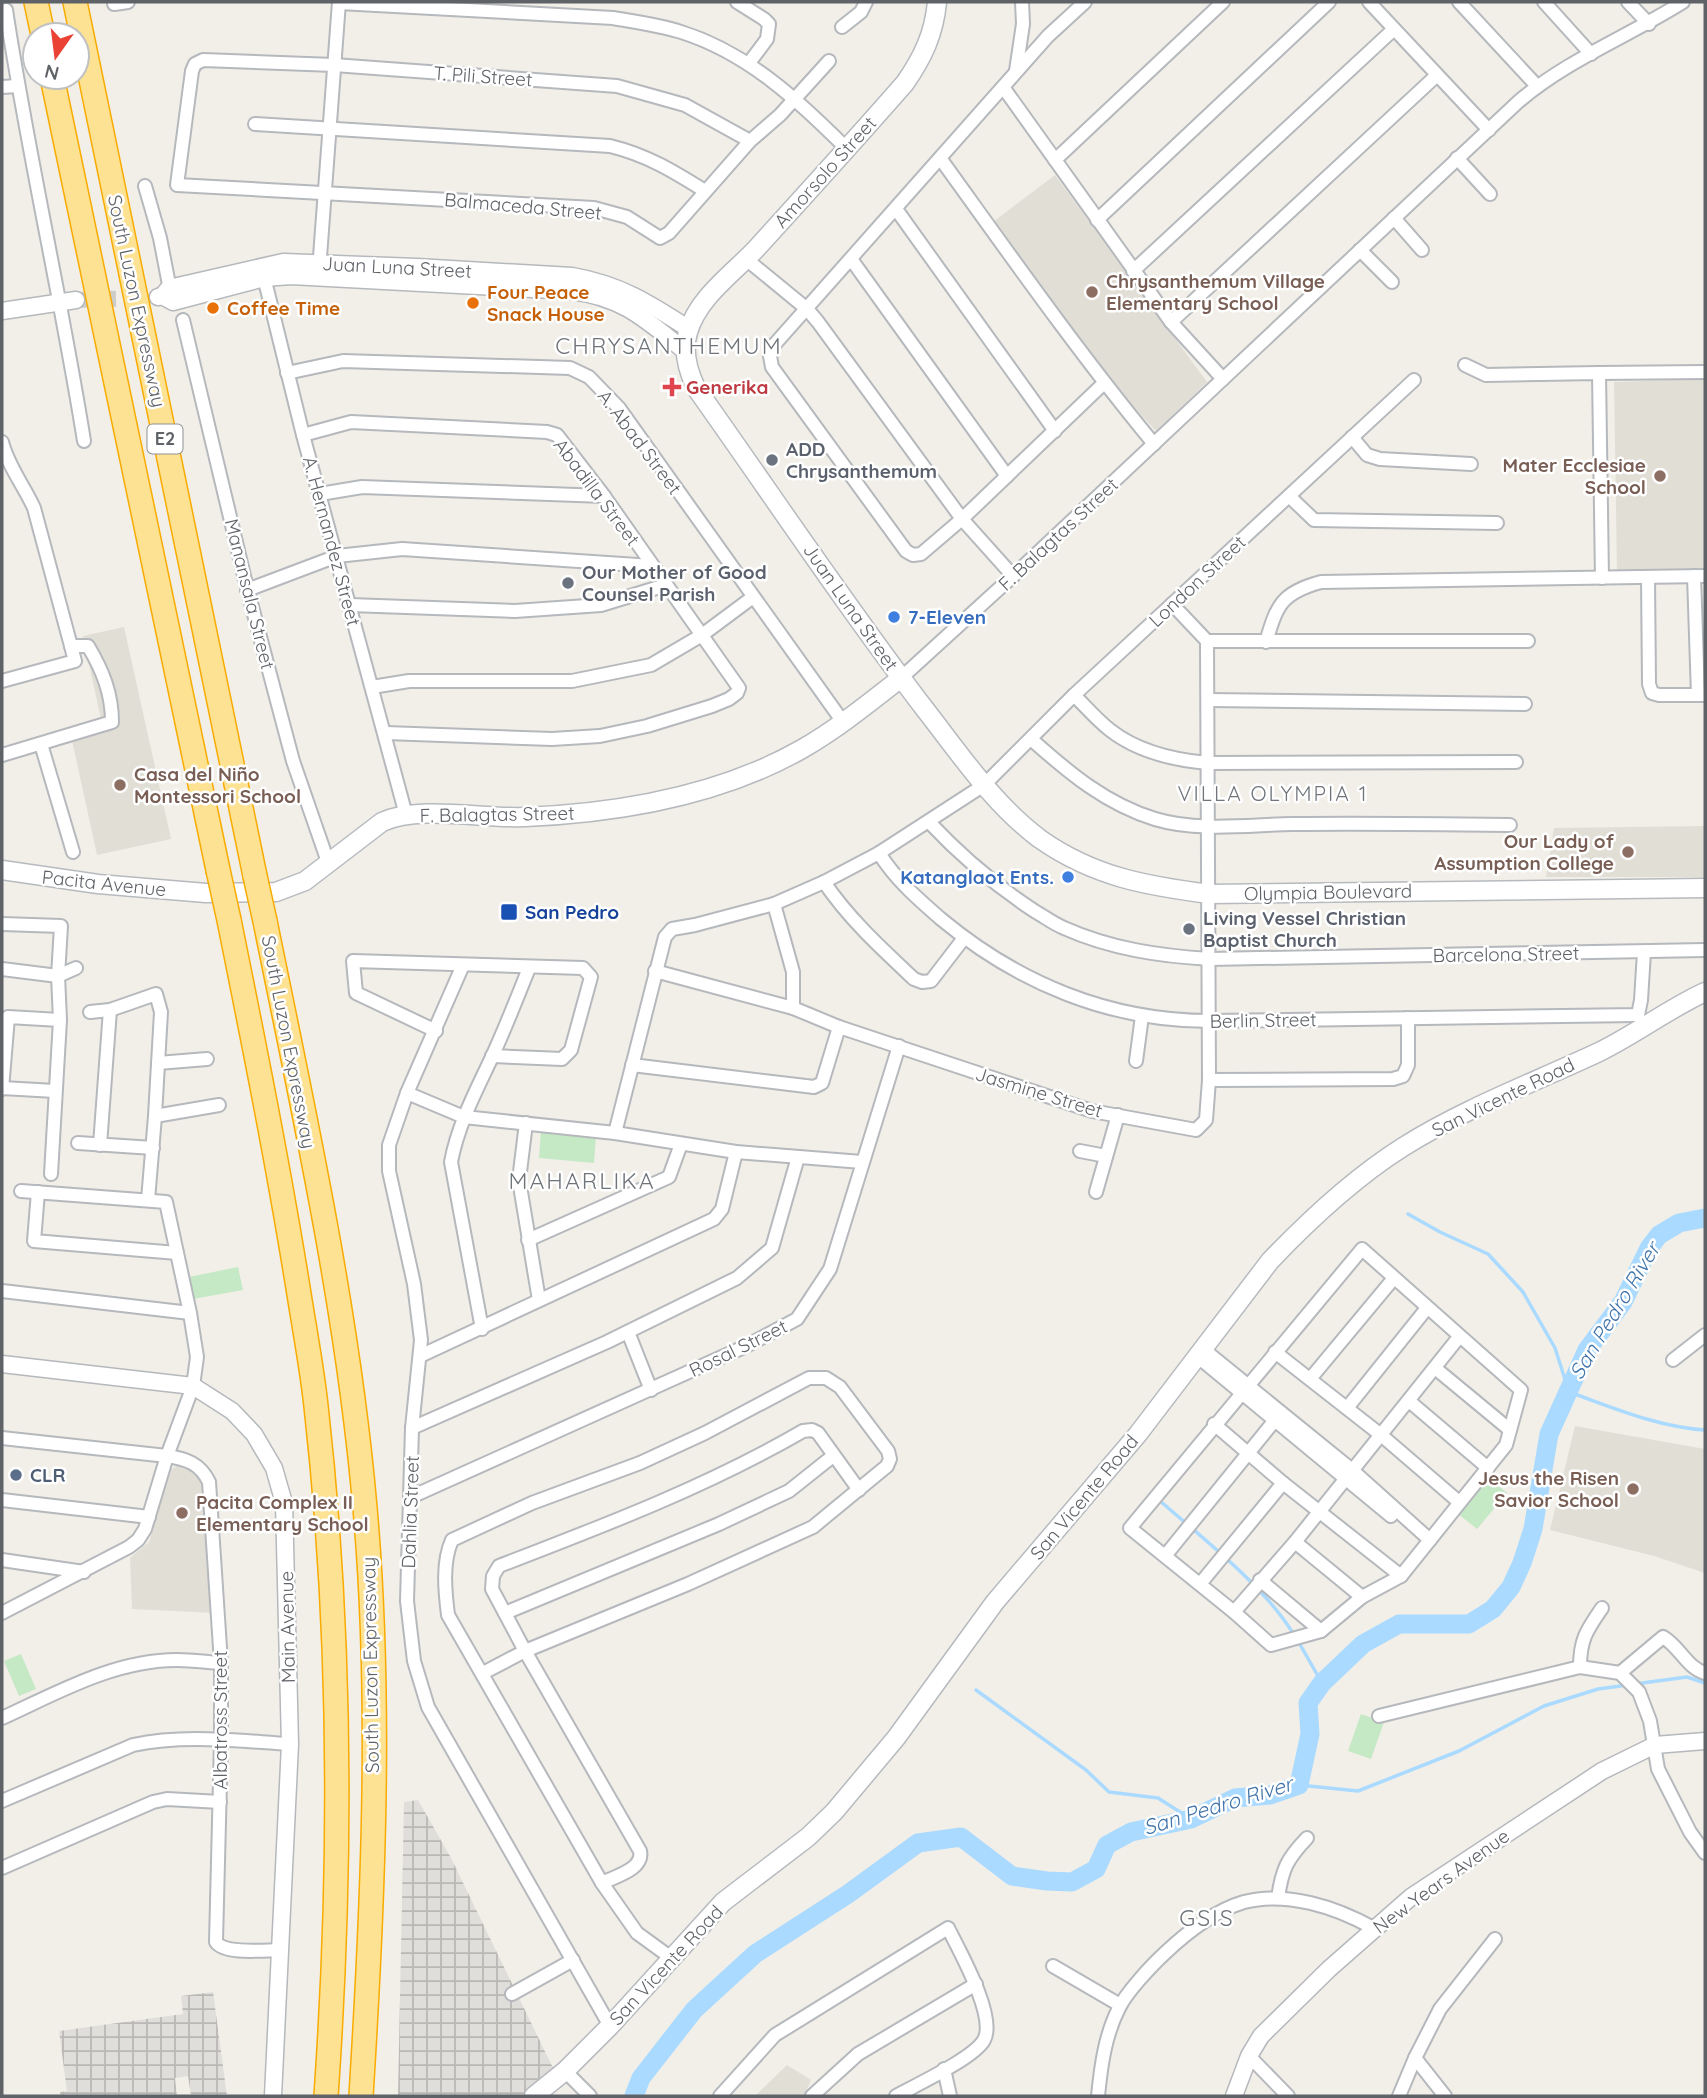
<svg xmlns="http://www.w3.org/2000/svg" width="1707" height="2098" font-family="Quicksand,sans-serif">
  <defs>
    <pattern id="industrial-grid" width="8" height="8" patternUnits="userSpaceOnUse" patternTransform="scale(1.75)"><rect width="8" height="8" fill="#e0deda"/><path d="M0 4h8M4 0v8" fill="none" stroke="#b9b8b5"/></pattern>
  </defs>
  <rect width="100%" height="100%" fill="#f1efe8"/>
  <g fill="url(#industrial-grid)">
    <polygon points="418,1800 451,1858 554,2070 525,2096 398,2096 404,1802"/>
    <polygon points="213,1992 227,2096 191,2096 188,2076 175,2078 177,2096 60,2096 60,2092 67,2091 59,2031 183,2014 181,1996"/>
  </g>
  <g fill="#e1ded6">
    <polygon points="1055,175 1207,382 1156,431 1092,363 993,222"/>
    <polygon points="1705,379 1705,571 1617,572 1614,382"/>
    <polygon points="124,627 171,839 97,855 70,731 102,724 83,636"/>
    <polygon points="1705,826 1705,877 1546,877 1554,828"/>
    <polygon points="1575,1426 1705,1449 1705,1573 1654,1556 1550,1530"/>
    <polygon points="177,1466 192,1471 204,1483 215,1613 132,1609 130,1558 149,1542 171,1469"/>
    <polygon points="787,2065 811,2080 804,2096 755,2096"/>
  </g>
  <g fill="#c5e8c5">
    <polygon points="541,1131 596,1135 594,1163 539,1158"/>
    <polygon points="238,1267 243,1290 193,1299 189,1277"/>
    <polygon points="1487,1477 1507,1493 1477,1529 1457,1513"/>
    <polygon points="21,1654 36,1689 19,1696 4,1661"/>
    <polygon points="1361,1714 1384,1722 1371,1759 1348,1751"/>
  </g>
  <g fill="none" stroke-linecap="round" stroke-linejoin="round">
    <g stroke="#aadaff" stroke-width="3.5">
      <path d="M1408,1214L1440,1232L1488,1254L1523,1292L1555,1348L1569,1392C1614,1408 1658,1427 1705,1430"/>
      <path d="M1159,1500C1201,1537 1266,1587 1294,1635"/>
      <polyline points="1298,1641 1322,1683"/>
      <polyline points="1635,1684 1687,1677 1705,1683"/>
      <polyline points="976,1690 1086,1770 1109,1792 1158,1798 1191,1819"/>
      <polyline points="1299,1785 1358,1791 1459,1751 1544,1706 1598,1689 1628,1685"/>
    </g>
    <polyline stroke="#aadaff" stroke-width="19" points="634,2096 641,2078 694,2010 755,1954 848,1894 918,1843 961,1837 1012,1876 1047,1881 1072,1882 1096,1869 1107,1845 1131,1832 1191,1819 1235,1798 1270,1795 1299,1785 1310,1734 1308,1703 1322,1683 1363,1644 1399,1624 1469,1624 1493,1609 1511,1587 1522,1563 1533,1529 1549,1434 1587,1350 1623,1302 1649,1248 1659,1235 1679,1223 1705,1218"/>
    <polyline stroke="#ccccc8" stroke-width="16" stroke-dasharray="16 8" stroke-linecap="butt" points="76,300 145,298"/>
    <g stroke="#b5b8bc" stroke-width="16">
      <g id="minor">
        <polyline points="114,2 114,4 128,2"/>
        <polyline points="737,2 764,19 769,24 767,39 749,63"/>
        <polyline points="1085,2 1048,36 774,345 770,356 772,367 906,551 913,555 921,554 962,519 1103,384"/>
        <polyline points="1369,2 1489,130"/>
        <polyline points="1459,2 1537,86"/>
        <polyline points="1544,2 1591,54"/>
        <polyline points="1628,2 1649,24"/>
        <path d="M339,3L613,18C636,22 659,25 681,32C748,53 799,101 847,149"/>
        <path d="M6,10C28,154 61,297 84,441"/>
        <polyline points="842,27 861,12 866,2"/>
        <polyline points="1016,71 1023,24 1022,2"/>
        <polyline points="2,87 18,86"/>
        <polyline points="1003,87 1171,322 1223,379"/>
        <path d="M255,124L610,146C647,155 673,171 705,191"/>
        <polyline points="750,141 685,105 617,86 334,65 203,60 195,64 192,71 177,185 594,208 627,217 660,238 669,233 750,141 780,115 829,61"/>
        <path d="M940,158C1010,255 1078,352 1154,444"/>
        <polyline points="1457,158 1490,194"/>
        <polyline points="1055,160 1223,2"/>
        <polyline points="145,186 160,238 171,295"/>
        <polyline points="896,209 1055,431"/>
        <polyline points="1394,218 1422,250"/>
        <polyline points="1097,220 1329,2"/>
        <polyline points="1360,250 1392,282"/>
        <polyline points="746,259 807,309 818,322 962,519 1013,576"/>
        <polyline points="851,259 1007,476"/>
        <polyline points="262,269 303,435 406,815"/>
        <polyline points="319,270 339,2"/>
        <polyline points="1133,271 1394,29"/>
        <polyline points="183,320 246,584 293,761 329,865"/>
        <polyline points="1171,322 1436,76"/>
        <polyline points="1465,365 1486,375 1599,373 1602,578"/>
        <polyline points="287,373 343,361 570,368 589,377 619,408 843,722"/>
        <polyline points="1599,373 1705,372"/>
        <polyline points="303,435 351,422 547,432 557,435 604,496 739,688 737,693 729,699 712,706 647,726 600,736 552,739 386,733"/>
        <polyline points="1352,437 1367,455 1380,459 1471,464"/>
        <path d="M2,442C8,466 24,486 34,508L75,661L2,681"/>
        <polyline points="320,494 362,487 604,496"/>
        <polyline points="1289,496 1314,520 1497,523"/>
        <polyline points="1694,576 1698,695"/>
        <polyline points="1648,577 1649,684 1652,693 1659,695 1705,695"/>
        <polyline points="247,590 337,556 402,549 652,566"/>
        <polyline points="1172,604 1207,641 1528,641"/>
        <polyline points="350,605 515,611 601,605 666,585"/>
        <path d="M1266,642C1277,605 1281,593 1321,582L1705,576"/>
        <path d="M901,678L1013,576L1518,102C1567,60 1629,36 1683,2"/>
        <polyline points="372,687 409,681 572,681 651,665 702,635 753,597"/>
        <path d="M1074,695C1086,707 1097,720 1110,730C1138,752 1173,760 1208,763L1516,762"/>
        <polyline points="1208,700 1525,704"/>
        <path d="M1031,739C1069,773 1106,804 1155,819C1198,832 1248,825 1292,824C1365,823 1438,824 1510,825"/>
        <polyline points="41,744 73,852"/>
        <path d="M2,755L112,722C112,694 103,671 88,646H71"/>
        <path d="M929,822C961,856 996,886 1036,912C1045,917 1054,924 1064,928C1111,949 1160,956 1210,959L1705,950"/>
        <path d="M879,853C895,879 918,899 941,919C1018,983 1109,1021 1210,1021L1638,1015L1641,1000L1644,952"/>
        <path d="M824,882C849,919 882,949 914,979L922,982L931,981L964,938"/>
        <polyline points="774,904 793,972 793,1008"/>
        <polyline points="2,924 61,926 58,976 60,1020 51,1174"/>
        <polyline points="463,965 407,1093 389,1145 389,1171 414,1284 421,1340 412,1428 407,1601 414,1661 428,1707 610,2026"/>
        <polyline points="2,969 58,976 76,968"/>
        <polyline points="655,971 793,1008 839,1027 1092,1111 1196,1130 1206,1120 1209,1080 1207,641"/>
        <polyline points="90,1012 110,1010 156,994 161,1012 155,1116 148,1200"/>
        <polyline points="436,1031 356,993 353,961 583,968 591,977 571,1050 562,1059 492,1056"/>
        <polyline points="1136,1061 1142,1016"/>
        <polyline points="158,1063 207,1059"/>
        <polyline points="632,1065 814,1087 822,1083 839,1027"/>
        <polyline points="1209,1080 1393,1079 1403,1076 1408,1065 1408,1018"/>
        <polyline points="2,1088 55,1091"/>
        <polyline points="2,1089 8,1017 60,1020"/>
        <polyline points="407,1093 464,1117 615,1133 736,1152 862,1162"/>
        <polyline points="155,1116 219,1105"/>
        <polyline points="526,1123 519,1180 539,1300"/>
        <polyline points="615,1133 665,937 672,929 695,925 774,904 824,882 879,853 984,785 1074,695 1414,380"/>
        <polyline points="78,1143 153,1148"/>
        <polyline points="100,1145 110,1010"/>
        <polyline points="1080,1151 1106,1156"/>
        <polyline points="38,1192 34,1241 177,1253"/>
        <polyline points="1096,1192 1118,1115"/>
        <polyline points="528,1240 669,1177 681,1144"/>
        <polygon points="1362,1249 1521,1390 1506,1445 1401,1576 1362,1597 1321,1631 1271,1645 1234,1612 1130,1528"/>
        <polyline points="2,1291 190,1313"/>
        <path d="M482,1329L451,1162C458,1125 475,1093 491,1059C505,1029 517,998 529,968"/>
        <polyline points="628,1332 651,1390"/>
        <polyline points="1203,1349 1352,1470 1430,1540"/>
        <polyline points="1275,1352 1381,1435 1459,1502"/>
        <polyline points="420,1356 714,1219 722,1209 736,1152"/>
        <polyline points="1197,1356 1391,1516"/>
        <polyline points="1673,1360 1705,1335"/>
        <polyline points="1435,1368 1510,1430"/>
        <polyline points="1310,1379 1394,1278"/>
        <polyline points="1409,1401 1488,1468"/>
        <polyline points="1347,1408 1427,1308"/>
        <polyline points="1214,1424 1283,1483 1401,1576"/>
        <polyline points="412,1428 607,1342 737,1278 772,1248 798,1157"/>
        <path d="M2,1438L167,1456C186,1459 200,1463 209,1482L221,1663V1741L216,1942C225,1955 265,1950 281,1950"/>
        <polyline points="411,1497 744,1347 797,1319 830,1269 899,1046"/>
        <polyline points="2,1500 149,1517"/>
        <polyline points="1295,1542 1362,1597"/>
        <polyline points="1165,1556 1275,1420"/>
        <polyline points="2,1560 84,1572"/>
        <polyline points="1260,1580 1321,1631"/>
        <polyline points="1200,1584 1283,1483"/>
        <polyline points="1234,1612 1295,1542 1459,1337"/>
        <polyline points="2,1613 129,1547 138,1540 145,1529 167,1456 193,1386 197,1357 190,1313 166,1202 21,1191"/>
        <polyline points="505,1613 719,1524 789,1491 833,1456"/>
        <path d="M1580,1667C1580,1639 1587,1630 1602,1608"/>
        <path d="M483,1673L525,1651L688,1584L813,1527L887,1466L890,1459L888,1451L840,1387L826,1378H809L705,1433L640,1463L532,1503L452,1540C442,1562 445,1591 448,1615L602,1883L637,1933L670,1957"/>
        <path d="M1620,1673L1663,1637C1680,1647 1686,1667 1705,1673"/>
        <polyline points="1379,1716 1580,1667 1620,1673 1639,1692 1650,1721 1658,1769 1690,1832 1705,1853"/>
        <path d="M2,1718C57,1693 114,1660 177,1660C191,1660 206,1662 221,1663"/>
        <path d="M2,1801L133,1745C184,1734 238,1741 290,1744"/>
        <polyline points="2,1868 153,1802 167,1799 220,1802"/>
        <path d="M602,1883C616,1876 644,1869 640,1851L525,1651L492,1589L493,1576L499,1566C603,1526 706,1487 803,1431L812,1430L818,1433L859,1490"/>
        <path d="M1278,1898C1282,1869 1287,1859 1307,1838"/>
        <polyline points="1053,1966 1120,2005"/>
        <polyline points="512,1994 573,1960"/>
        <polyline points="1249,2056 1288,2096"/>
        <polyline points="1415,2058 1445,2096"/>
        <polyline points="944,2069 950,2096"/>
        <polyline points="565,2071 590,2096"/>
        <path d="M720,2096L775,2035L948,1928C959,1950 997,2017 984,2040C974,2058 916,2085 896,2096"/>
        <polyline points="812,2096 858,2054 976,1984"/>
        <path d="M1098,2096C1101,2066 1105,2035 1119,2008C1126,1993 1151,1966 1164,1954C1186,1933 1214,1911 1244,1902C1286,1891 1336,1907 1373,1928"/>
        <polyline points="1399,2096 1415,2058 1440,2009 1495,1939"/>
      </g>
    </g>
    <g stroke="#b5b8bc" stroke-width="19">
      <g id="tertiary">
        <path d="M162,296L169,288L283,262L417,267L572,276C619,284 649,303 689,329"/>
        <path d="M158,297L162,296L173,302L264,278L291,276L571,291C623,297 646,320 685,351"/>
        <polyline points="2,311 76,300"/>
        <polyline points="2,1364 193,1386 232,1411 254,1434 274,1468 284,1503 290,1744 273,2096"/>
        <polyline points="1234,2096 1249,2056 1261,2036 1329,1969 1411,1897 1602,1771 1655,1745 1705,1741"/>
      </g>
    </g>
    <g stroke="#b6babf" stroke-width="21">
      <g id="secondary">
        <path d="M937,2C934,34 923,57 905,83C856,139 806,194 755,250C732,274 698,298 688,332C682,351 688,371 696,388C772,495 845,605 924,708C960,754 993,804 1040,839C1094,877 1147,886 1210,894L1705,888"/>
        <path d="M2,870L98,884L206,893L276,892L305,881L382,822C419,805 483,819 525,817C619,813 719,796 802,749C837,729 869,703 901,678"/>
        <path d="M534,2096L565,2071L610,2026L723,1902L808,1837L834,1812L896,1738L995,1602L1138,1434L1270,1261C1310,1219 1354,1178 1403,1147C1465,1108 1533,1083 1599,1052C1636,1034 1668,1009 1705,992"/>
      </g>
    </g>
    <g stroke="#f9ab00" stroke-width="26">
      <g id="motorway">
        <polyline points="36,2 43,35"/>
        <polyline points="75,2 255,876"/>
        <polyline points="52,77 218,870"/>
        <path d="M229,920C254,1044 279,1169 299,1294C305,1332 312,1369 316,1406C342,1636 342,1866 326,2096"/>
        <path d="M265,921C304,1114 348,1311 365,1508C382,1700 373,1904 361,2096"/>
      </g>
    </g>
    <use href="#minor" stroke="#fff" stroke-width="12"/>
    <use href="#tertiary" stroke="#fff" stroke-width="16"/>
    <use href="#secondary" stroke="#fff" stroke-width="18"/>
    <use href="#motorway" stroke="#fde293" stroke-width="23"/>
    <g stroke="#f9ab00" stroke-width="26" stroke-linecap="butt">
      <g id="motorway-bridge">
        <polyline points="218,870 229,920"/>
        <polyline points="255,876 265,921"/>
      </g>
    </g>
    <use href="#motorway-bridge" stroke="#fde293" stroke-width="23"/>
  </g>
  <g fill="#8d6e63" stroke="#fff" stroke-width="2.5">
    <circle cx="1092" cy="292" r="7"/>
    <circle cx="1660" cy="476" r="7"/>
    <circle cx="120" cy="785" r="7"/>
    <circle cx="1628" cy="852" r="7"/>
    <circle cx="1633" cy="1489" r="7"/>
    <circle cx="182" cy="1513" r="7"/>
  </g>
  <g fill="#e8710a" stroke="#fff" stroke-width="2.5">
    <circle cx="473" cy="303" r="7"/>
    <circle cx="213" cy="308" r="7"/>
  </g>
  <path fill="#e0444e" stroke="#fff" stroke-width="2.5" d="M668.5 376.5h7v7h7v7h-7v7h-7v-7h-7v-7h7z"/>
  <g fill="#6b7280" stroke="#fff" stroke-width="2.5">
    <circle cx="772" cy="460" r="7"/>
    <circle cx="568" cy="583" r="7"/>
    <circle cx="1189" cy="929" r="7"/>
  </g>
  <g fill="#3f7fe0" stroke="#fff" stroke-width="2.5">
    <circle cx="894" cy="617" r="7"/>
    <circle cx="1068" cy="877" r="7"/>
  </g>
  <rect fill="#1a4fb4" stroke="#fff" stroke-width="2.5" x="500" y="903" width="18" height="18" rx="3.5"/>
  <circle fill="#5c6f8a" stroke="#fff" stroke-width="2.5" cx="16" cy="1475" r="7"/>
  <g text-anchor="middle" stroke-width="5" stroke-linejoin="round" paint-order="stroke">
    <rect fill="#fff" stroke="#8f9295" stroke-width="2" x="147.5" y="424.5" width="35" height="29" rx="5"/>
    <g font-size="18" font-weight="bold" fill="#5f6368">
      <text x="165" y="445">E2</text>
    </g>
    <g font-size="19" fill="#5f6368" stroke="#fff">
      <text transform="translate(483 76) rotate(4)" y="7">T. Pili Street</text>
      <text transform="translate(825 172) rotate(-48)" y="7">Amorsolo Street</text>
      <text transform="translate(523 206) rotate(5)" y="7">Balmaceda Street</text>
      <text transform="translate(397 267) rotate(3)" y="7">Juan Luna Street</text>
      <text transform="translate(137 301) rotate(78)" y="7">South Luzon Expressway</text>
      <text transform="translate(640 442) rotate(53)" y="7">A. Abad Street</text>
      <text transform="translate(597 492) rotate(53)" y="7">Abadilla Street</text>
      <text transform="translate(1058 534) rotate(-43)" y="7">F. Balagtas Street</text>
      <text transform="translate(332 541) rotate(75)" y="7">A. Hernandez Street</text>
      <text transform="translate(1197 581) rotate(-43)" y="7">London Street</text>
      <text transform="translate(250 594) rotate(76)" y="7">Manansala Street</text>
      <text transform="translate(851 607) rotate(55)" y="7">Juan Luna Street</text>
      <text transform="translate(497 814) rotate(-1)" y="7">F. Balagtas Street</text>
      <text transform="translate(104 883) rotate(6)" y="7">Pacita Avenue</text>
      <text transform="translate(1328 892) rotate(-1)" y="7">Olympia Boulevard</text>
      <text transform="translate(1506 954) rotate(-1)" y="7">Barcelona Street</text>
      <text transform="translate(1263 1020) rotate(-1)" y="7">Berlin Street</text>
      <text transform="translate(289 1042) rotate(79)" y="7">South Luzon Expressway</text>
      <text transform="translate(1039 1092) rotate(17)" y="7">Jasmine Street</text>
      <text transform="translate(1503 1097) rotate(-26)" y="7">San Vicente Road</text>
      <text transform="translate(738 1348) rotate(-26)" y="7">Rosal Street</text>
      <text transform="translate(1084 1497) rotate(-50)" y="7">San Vicente Road</text>
      <text transform="translate(410 1512) rotate(-88)" y="7">Dahlia Street</text>
      <text transform="translate(287 1627) rotate(-91)" y="7">Main Avenue</text>
      <text transform="translate(370 1665) rotate(-91)" y="7">South Luzon Expressway</text>
      <text transform="translate(220 1720) rotate(-90)" y="7">Albatross Street</text>
      <text transform="translate(1441 1881) rotate(-36)" y="7">New Years Avenue</text>
      <text transform="translate(666 1965) rotate(-47)" y="7">San Vicente Road</text>
    </g>
    <g font-size="19" font-weight="bold" fill="#785e54" stroke="#fff" text-anchor="start">
      <text x="1106" y="288">Chrysanthemum Village<tspan x="1106" dy="22">Elementary School</tspan></text>
      <text x="1646" y="472" text-anchor="end">Mater Ecclesiae<tspan x="1646" dy="22">School</tspan></text>
      <text x="134" y="781">Casa del Niño<tspan x="134" dy="22">Montessori School</tspan></text>
      <text x="1614" y="848" text-anchor="end">Our Lady of<tspan x="1614" dy="22">Assumption College</tspan></text>
      <text x="1619" y="1485" text-anchor="end">Jesus the Risen<tspan x="1619" dy="22">Savior School</tspan></text>
      <text x="196" y="1509">Pacita Complex II<tspan x="196" dy="22">Elementary School</tspan></text>
    </g>
    <g font-size="19" font-weight="bold" fill="#c56008" stroke="#fff" text-anchor="start">
      <text x="487" y="299">Four Peace<tspan x="487" dy="22">Snack House</tspan></text>
      <text x="227" y="315">Coffee Time</text>
    </g>
    <g font-size="19" font-weight="bold" fill="#be3a42" stroke="#fff" text-anchor="start">
      <text x="686" y="394">Generika</text>
    </g>
    <g font-size="19" font-weight="bold" fill="#5b616d" stroke="#fff" text-anchor="start">
      <text x="786" y="456">ADD<tspan x="786" dy="22">Chrysanthemum</tspan></text>
      <text x="582" y="579">Our Mother of Good<tspan x="582" dy="22">Counsel Parish</tspan></text>
      <text x="1203" y="925">Living Vessel Christian<tspan x="1203" dy="22">Baptist Church</tspan></text>
    </g>
    <g font-size="19" font-weight="bold" fill="#366cbe" stroke="#fff" text-anchor="start">
      <text x="908" y="624">7-Eleven</text>
      <text x="1054" y="884" text-anchor="end">Katanglaot Ents.</text>
    </g>
    <g font-size="19" font-weight="bold" fill="#164399" stroke="#fff" text-anchor="start">
      <text x="525" y="919">San Pedro</text>
    </g>
    <g font-size="19" font-weight="bold" fill="#4e5e75" stroke="#fff" text-anchor="start">
      <text x="30" y="1482">CLR</text>
    </g>
    <g font-size="21" letter-spacing="2" fill="#70757a" stroke="#fff">
      <text x="1273" y="801">VILLA OLYMPIA 1</text>
    </g>
    <g font-size="21" font-style="italic" fill="#4174aa" stroke="#fff">
      <text transform="translate(1615 1311) rotate(-59)" y="7">San Pedro River</text>
      <text transform="translate(1218 1806) rotate(-17)" y="7">San Pedro River</text>
    </g>
    <g font-size="23" letter-spacing="2" fill="#70757a" stroke="#fff">
      <text x="669" y="354">CHRYSANTHEMUM</text>
      <text x="582" y="1189">MAHARLIKA</text>
      <text x="1207" y="1926">GSIS</text>
    </g>
  </g>
  <rect width="1707" height="2098" fill="none" stroke="#5f6368" stroke-width="7"/>
  <g transform="translate(56 56) rotate(194)"><circle r="33" fill="#ffffff" stroke="#bfc1c3" stroke-width="2"/>
  <path d="M0-5L12 26L0 18L-12 26Z" fill="#ea4335"/>
  <text y="-10" font-size="19" font-weight="bold" text-anchor="middle" fill="#5f6368">N</text>
  </g>
</svg>
